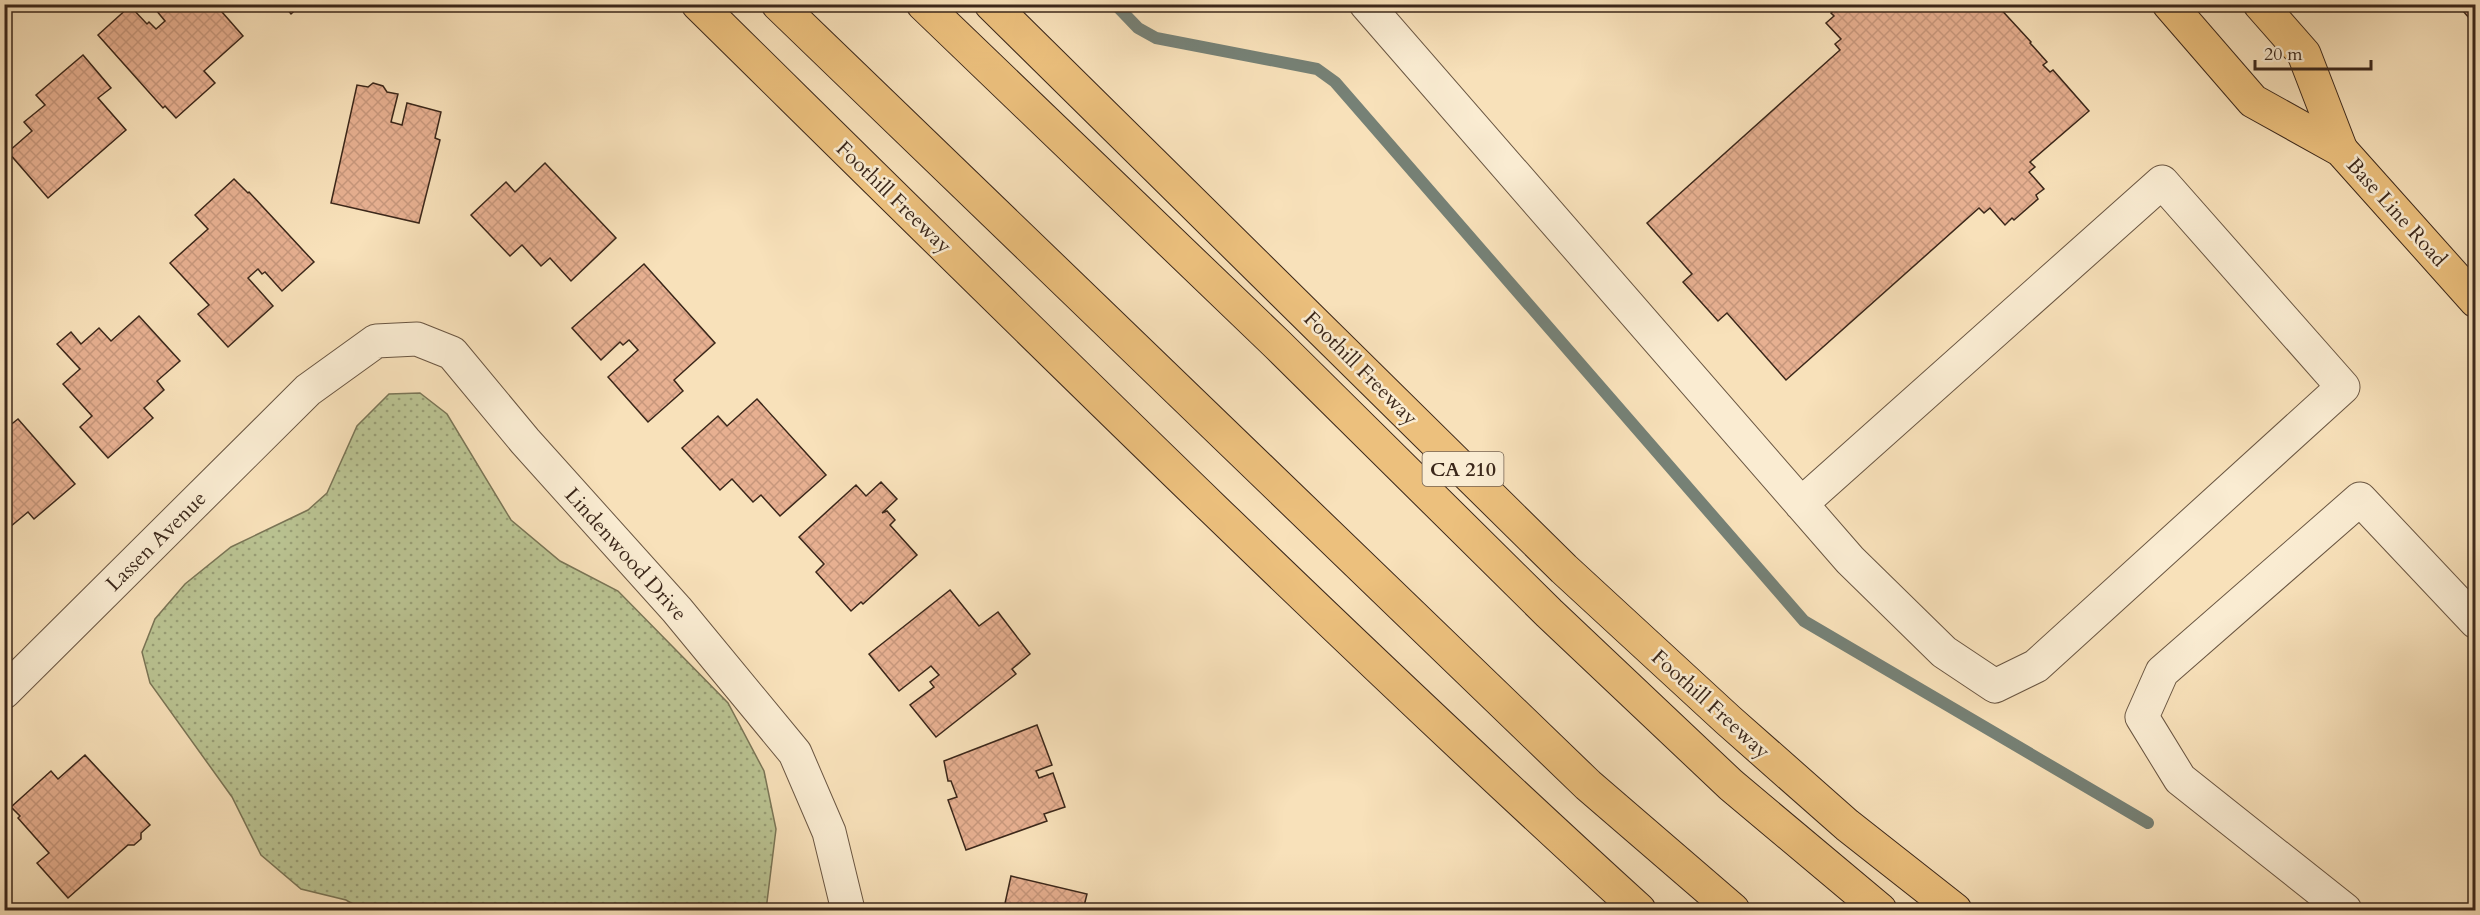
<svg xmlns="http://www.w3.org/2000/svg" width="2480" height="915" font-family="Cardo,serif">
  <defs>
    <pattern id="grass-dots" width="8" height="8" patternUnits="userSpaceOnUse" patternTransform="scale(1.5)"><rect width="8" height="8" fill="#bac392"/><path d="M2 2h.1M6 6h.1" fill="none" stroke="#989e76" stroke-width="1.8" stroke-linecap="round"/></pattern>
    <pattern id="building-cross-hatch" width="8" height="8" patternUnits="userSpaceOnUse" patternTransform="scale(1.5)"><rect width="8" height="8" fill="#e7b091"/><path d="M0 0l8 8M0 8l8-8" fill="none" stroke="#c7977c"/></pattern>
  </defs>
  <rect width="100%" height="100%" fill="#f8e1ba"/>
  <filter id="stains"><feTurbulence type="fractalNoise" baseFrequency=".00333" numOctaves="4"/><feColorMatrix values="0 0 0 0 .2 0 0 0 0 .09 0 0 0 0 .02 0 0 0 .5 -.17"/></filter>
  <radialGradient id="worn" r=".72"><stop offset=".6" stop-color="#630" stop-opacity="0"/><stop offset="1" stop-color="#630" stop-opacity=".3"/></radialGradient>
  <polygon fill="url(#grass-dots)" stroke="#7a7556" stroke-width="1.5" points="420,393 447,414 511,520 560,561 618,591 728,703 764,771 776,829 766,910 363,910 346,900 301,889 261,855 232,797 150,683 142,652 155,619 185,584 231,547 308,510 327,493 357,426 389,394"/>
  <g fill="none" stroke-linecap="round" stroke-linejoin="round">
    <polyline stroke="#768176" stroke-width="12" points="1115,4 1138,28 1156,38 1317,69 1335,82 1804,621 2148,823"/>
  </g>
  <g fill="url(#building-cross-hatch)" stroke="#3b271a" stroke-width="1.5">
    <polygon points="151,4 215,4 243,36 204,71 215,83 176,118 165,106 163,108 98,35 130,6 147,24 149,22 156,29 165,21"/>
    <polygon points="283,4 302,4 291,14"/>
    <polygon points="1842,4 1996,4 2031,42 2030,43 2047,62 2043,65 2050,72 2053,70 2089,111 2030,162 2035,167 2029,172 2044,189 2036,195 2038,199 2014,220 2012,218 2005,225 1990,208 1984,213 1979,208 1786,380 1727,313 1718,321 1683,282 1692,274 1647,223 1840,50 1835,44 1841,39 1826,23 1834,16 1831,13"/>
    <polygon points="2457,4 2476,4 2476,26"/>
    <polygon points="83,55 111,88 98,98 126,130 48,198 8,152 32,131 24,122 45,105 36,95"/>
    <polygon points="373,83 383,86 387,92 398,94 391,122 402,125 407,103 441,112 435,138 440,140 419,223 331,203 357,85 368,87"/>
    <polygon points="545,163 616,238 571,281 550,258 541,266 522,245 510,256 471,215 506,182 515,192"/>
    <polygon points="234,179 248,193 249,192 314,262 282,291 265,272 262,274 258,269 248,278 273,306 228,347 198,314 209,305 170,263 208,229 195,215"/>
    <polygon points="644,264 715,343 674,380 683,391 648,422 608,377 638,350 629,340 623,345 620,342 601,360 572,328"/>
    <polygon points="139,316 180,361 157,381 164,390 144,408 153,418 108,458 80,427 92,416 63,384 80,369 57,344 71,332 81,344 99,328 111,341"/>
    <polygon points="757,399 826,475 780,516 761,495 753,502 732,479 720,490 682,448 718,416 727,426"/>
    <polygon points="18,419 75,484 34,519 28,512 4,532 4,430"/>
    <polygon points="881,482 897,499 882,513 887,511 895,520 890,525 917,555 863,604 861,602 851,611 816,572 824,564 799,537 856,485 866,496"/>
    <polygon points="950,590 979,626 998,612 1030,654 1012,669 1016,674 936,737 910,705 934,687 930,682 939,675 931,666 899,691 869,654"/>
    <polygon points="1037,725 1052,765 1036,771 1039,778 1053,773 1065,807 1044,814 1047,821 966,850 948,800 957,797 951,781 948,781 944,761"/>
    <polygon points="85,755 150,825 141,833 141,839 134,845 128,845 68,898 37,863 49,853 18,818 20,816 11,807 51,771 58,779"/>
    <polygon points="1011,876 1087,894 1083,910 991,910 992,905 1004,908"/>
    <polygon points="4,896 17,910 4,910"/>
  </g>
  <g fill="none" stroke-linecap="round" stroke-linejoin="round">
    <g stroke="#6a5642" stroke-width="35">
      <g id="minor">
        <polyline points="1366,4 1850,560 1944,652 1995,686 2036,666 2343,387 2162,182 1801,504"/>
        <polyline points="4,692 308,390 376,341 417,339 452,353 525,441 677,610 795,753 829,832 848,910"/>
        <polyline points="2345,910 2180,779 2142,717 2162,672 2360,499 2476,622"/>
      </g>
    </g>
    <g stroke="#3b271a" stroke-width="35">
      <g id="major">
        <polyline points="2169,4 2253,101 2341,150 2476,301"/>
        <polyline points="2260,4 2304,54 2341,150"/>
      </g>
    </g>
    <g stroke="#3b271a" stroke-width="35">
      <g id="highway">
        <path d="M698,4C1009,310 1318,617 1639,910"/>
        <polyline points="778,4 1588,785 1733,910"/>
        <polyline points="923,4 1278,345 1549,613 1731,785 1880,910"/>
        <polyline points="991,4 1564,569 1728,720 1847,825 1955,910"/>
      </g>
    </g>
    <use href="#minor" stroke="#faecd2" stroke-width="33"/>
    <use href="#major" stroke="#ecc07d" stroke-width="33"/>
    <use href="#highway" stroke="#ecc07d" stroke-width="33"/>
  </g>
  <g text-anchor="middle" stroke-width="5" stroke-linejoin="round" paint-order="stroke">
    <rect fill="#faecd2" stroke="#746251" stroke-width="1.5" x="1422.5" y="452" width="81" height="34" rx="4.5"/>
    <g font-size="20" font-weight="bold" fill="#3b271a">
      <text x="1463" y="476">CA 210</text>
    </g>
    <g font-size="21" fill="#3b271a" stroke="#faecd2">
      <text transform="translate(894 197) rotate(44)" y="7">Foothill Freeway</text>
      <text transform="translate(2397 212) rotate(48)" y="7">Base Line Road</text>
      <text transform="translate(1361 368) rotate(45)" y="7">Foothill Freeway</text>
      <text transform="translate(156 541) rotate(-45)" y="7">Lassen Avenue</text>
      <text transform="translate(626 554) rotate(48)" y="7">Lindenwood Drive</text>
      <text transform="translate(1711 704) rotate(42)" y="7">Foothill Freeway</text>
    </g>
  </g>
  <rect width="2480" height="915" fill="none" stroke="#f8e1ba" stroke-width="24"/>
  <rect x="6" y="6" width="2468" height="903" fill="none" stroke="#3b271a" stroke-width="3"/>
  <rect x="12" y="12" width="2456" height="891" fill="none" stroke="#3b271a" stroke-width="1.5"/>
  <path d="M2255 60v9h116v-9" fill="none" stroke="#3b271a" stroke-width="3"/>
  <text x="2264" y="60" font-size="18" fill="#3b271a" stroke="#faecd2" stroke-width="4.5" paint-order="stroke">20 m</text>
  <rect width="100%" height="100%" filter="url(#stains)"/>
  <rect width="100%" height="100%" fill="url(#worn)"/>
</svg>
